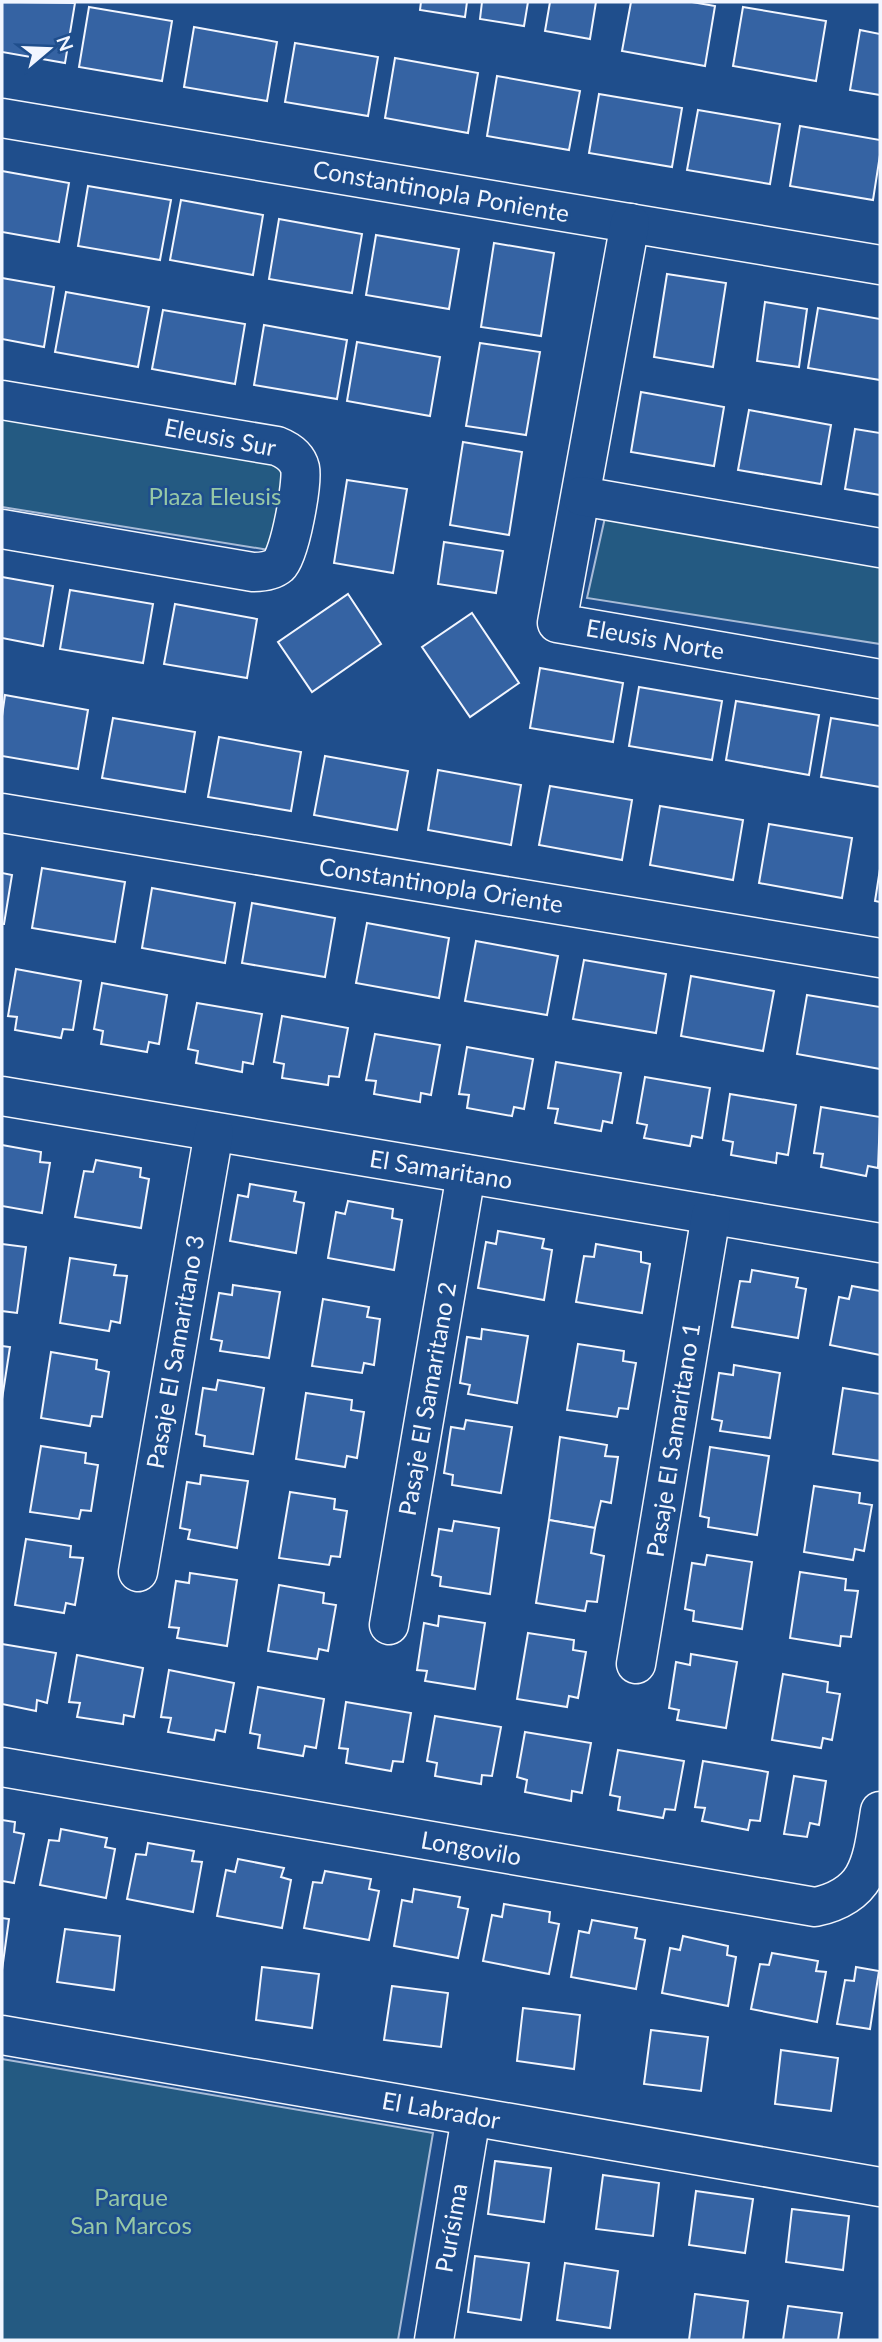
<svg xmlns="http://www.w3.org/2000/svg" width="882" height="2342" font-family="Lato,sans-serif">
  <rect width="100%" height="100%" fill="#1f4e8c"/>
  <g fill="#245a82" stroke="#a8bbd7" stroke-width="2">
    <polygon points="2,419 287,464 269,550 2,507"/>
    <polygon points="606,513 880,561 880,644 587,598"/>
    <polygon points="2,2059 433,2133 398,2340 2,2340"/>
  </g>
  <g fill="#3563a3" stroke="#f2f6ff" stroke-width="2">
    <polygon points="2,2 75,3 65,63 2,52"/>
    <polygon points="421,2 467,2 465,17 420,10"/>
    <polygon points="482,2 528,2 524,26 480,19"/>
    <polygon points="550,2 596,2 590,39 545,31"/>
    <polygon points="631,2 692,2 715,6 705,66 622,51"/>
    <polygon points="89,7 172,21 162,81 79,67"/>
    <polygon points="743,7 826,21 816,81 733,66"/>
    <polygon points="194,27 277,42 267,101 184,87"/>
    <polygon points="860,30 880,34 880,95 850,90"/>
    <polygon points="295,43 378,57 368,116 285,102"/>
    <polygon points="395,58 478,73 468,133 385,118"/>
    <polygon points="497,76 580,91 569,150 487,136"/>
    <polygon points="599,94 682,108 672,167 589,153"/>
    <polygon points="698,110 780,124 770,184 687,170"/>
    <polygon points="800,126 880,140 880,155 873,200 790,186"/>
    <polygon points="2,171 69,183 59,242 2,232"/>
    <polygon points="88,186 171,200 160,260 78,246"/>
    <polygon points="181,200 263,215 253,275 170,260"/>
    <polygon points="279,219 362,234 352,293 269,279"/>
    <polygon points="376,235 459,249 449,309 366,295"/>
    <polygon points="494,243 554,253 541,336 481,327"/>
    <polygon points="667,274 726,283 713,367 654,357"/>
    <polygon points="2,278 54,287 44,347 2,339"/>
    <polygon points="66,292 149,307 138,367 55,352"/>
    <polygon points="765,302 807,309 799,367 757,361"/>
    <polygon points="818,308 880,319 880,380 808,368"/>
    <polygon points="163,310 245,324 235,384 152,369"/>
    <polygon points="264,325 347,340 337,399 254,385"/>
    <polygon points="357,342 440,357 430,416 347,401"/>
    <polygon points="480,343 540,352 526,435 466,426"/>
    <polygon points="641,392 724,407 714,466 631,452"/>
    <polygon points="749,410 831,425 821,484 738,470"/>
    <polygon points="855,429 880,433 880,495 845,489"/>
    <polygon points="463,442 522,452 509,535 450,525"/>
    <polygon points="347,480 407,489 393,573 334,563"/>
    <polygon points="444,542 503,551 496,593 438,584"/>
    <polygon points="2,577 53,586 43,646 2,638"/>
    <polygon points="70,590 153,604 143,663 60,649"/>
    <polygon points="348,594 381,644 312,692 278,642"/>
    <polygon points="175,604 257,619 247,678 164,664"/>
    <polygon points="472,613 519,683 470,717 422,647"/>
    <polygon points="540,668 623,683 613,742 530,728"/>
    <polygon points="639,687 722,701 712,760 629,746"/>
    <polygon points="5,695 88,710 78,769 2,756 2,716"/>
    <polygon points="736,701 819,715 809,775 726,760"/>
    <polygon points="113,718 195,732 185,792 102,778"/>
    <polygon points="831,718 880,726 880,787 821,777"/>
    <polygon points="219,737 301,752 291,811 208,797"/>
    <polygon points="325,756 408,771 397,830 314,815"/>
    <polygon points="438,770 521,785 511,845 428,830"/>
    <polygon points="550,786 632,800 622,860 539,845"/>
    <polygon points="660,806 743,820 733,880 650,865"/>
    <polygon points="769,824 852,838 842,898 759,883"/>
    <polygon points="2,863 2,873 12,875 4,924 2,924"/>
    <polygon points="42,868 125,882 115,942 32,928"/>
    <polygon points="880,869 880,902 875,901"/>
    <polygon points="152,888 235,903 225,963 142,948"/>
    <polygon points="252,903 335,918 325,977 242,963"/>
    <polygon points="367,923 449,938 439,998 356,983"/>
    <polygon points="476,941 558,956 547,1015 465,1001"/>
    <polygon points="584,960 666,974 656,1033 573,1019"/>
    <polygon points="16,969 81,981 73,1030 63,1029 61,1038 15,1030 17,1017 8,1016"/>
    <polygon points="691,976 774,991 763,1051 681,1036"/>
    <polygon points="102,983 167,995 159,1044 149,1042 147,1052 101,1044 103,1031 94,1029"/>
    <polygon points="807,995 880,1007 880,1069 797,1054"/>
    <polygon points="197,1003 262,1014 253,1064 243,1062 242,1072 196,1063 198,1051 188,1049"/>
    <polygon points="282,1016 348,1028 339,1077 329,1076 328,1085 282,1078 284,1064 274,1062"/>
    <polygon points="375,1034 440,1045 431,1095 421,1093 420,1102 374,1094 376,1081 366,1080"/>
    <polygon points="467,1047 533,1059 524,1109 514,1107 512,1116 467,1108 469,1095 459,1094"/>
    <polygon points="556,1062 621,1073 612,1123 603,1121 601,1131 555,1123 558,1109 548,1108"/>
    <polygon points="645,1077 710,1088 702,1138 692,1136 690,1146 644,1138 647,1125 637,1123"/>
    <polygon points="730,1094 796,1105 788,1155 777,1153 776,1163 731,1155 733,1142 723,1140"/>
    <polygon points="821,1107 880,1117 878,1168 868,1166 866,1176 821,1167 823,1154 814,1153"/>
    <polygon points="2,1145 41,1152 40,1162 50,1163 42,1213 2,1206"/>
    <polygon points="96,1160 141,1168 140,1177 149,1179 141,1228 75,1217 84,1171 93,1172"/>
    <polygon points="250,1184 296,1192 294,1201 304,1203 296,1253 230,1241 238,1195 248,1197"/>
    <polygon points="348,1201 393,1209 392,1218 402,1220 394,1270 328,1258 336,1212 345,1214"/>
    <polygon points="498,1231 544,1239 542,1248 552,1250 544,1300 478,1288 486,1242 496,1244"/>
    <polygon points="2,1244 26,1247 17,1313 2,1311"/>
    <polygon points="596,1244 641,1252 641,1262 650,1264 642,1313 576,1302 584,1256 594,1257"/>
    <polygon points="70,1258 116,1265 114,1275 127,1276 120,1323 111,1321 109,1331 60,1323"/>
    <polygon points="752,1270 798,1278 796,1287 806,1289 798,1338 732,1327 740,1281 750,1282"/>
    <polygon points="233,1285 280,1292 269,1358 220,1351 222,1341 211,1339 219,1293 232,1295"/>
    <polygon points="852,1286 880,1291 880,1355 830,1345 839,1297 849,1299"/>
    <polygon points="323,1299 369,1307 367,1317 380,1319 374,1365 364,1363 362,1373 312,1366"/>
    <polygon points="482,1329 528,1336 517,1403 468,1394 470,1385 460,1383 467,1337 481,1339"/>
    <polygon points="578,1344 624,1351 623,1361 636,1363 628,1409 619,1408 617,1417 567,1410"/>
    <polygon points="2,1346 10,1347 2,1399"/>
    <polygon points="51,1352 97,1360 96,1369 109,1372 102,1417 92,1416 90,1426 41,1418"/>
    <polygon points="734,1365 780,1373 770,1438 720,1431 722,1421 712,1419 719,1373 733,1375"/>
    <polygon points="218,1380 264,1388 253,1454 204,1446 205,1436 196,1434 203,1388 216,1390"/>
    <polygon points="843,1388 880,1394 880,1461 833,1454"/>
    <polygon points="306,1393 352,1400 351,1410 364,1412 357,1458 347,1456 345,1467 296,1459"/>
    <polygon points="466,1420 512,1427 501,1493 452,1485 453,1475 444,1473 451,1427 464,1429"/>
    <polygon points="560,1437 607,1445 605,1456 618,1457 611,1503 601,1501 595,1528 549,1520"/>
    <polygon points="41,1446 86,1453 85,1463 98,1465 91,1511 81,1510 79,1519 30,1512"/>
    <polygon points="710,1447 769,1456 757,1535 708,1527 709,1518 700,1516"/>
    <polygon points="201,1475 248,1481 237,1548 188,1539 190,1530 180,1528 187,1482 200,1484"/>
    <polygon points="814,1486 860,1493 859,1503 872,1505 864,1551 855,1549 853,1560 804,1552"/>
    <polygon points="290,1492 335,1499 334,1509 347,1511 340,1557 331,1556 329,1565 279,1558"/>
    <polygon points="549,1520 595,1528 591,1553 604,1556 597,1602 587,1601 585,1611 536,1603"/>
    <polygon points="454,1521 499,1528 490,1594 440,1586 441,1577 432,1575 439,1529 452,1531"/>
    <polygon points="26,1539 71,1546 70,1557 83,1558 75,1605 66,1603 64,1613 15,1605"/>
    <polygon points="707,1555 752,1562 742,1629 693,1621 694,1611 685,1609 692,1563 705,1565"/>
    <polygon points="800,1572 846,1579 845,1590 858,1591 851,1637 841,1636 840,1646 790,1638"/>
    <polygon points="190,1573 237,1580 227,1646 177,1638 179,1628 169,1627 176,1581 189,1583"/>
    <polygon points="279,1585 324,1593 323,1603 336,1605 328,1651 319,1649 317,1659 268,1651"/>
    <polygon points="439,1616 485,1623 475,1689 425,1681 427,1671 417,1670 424,1623 438,1626"/>
    <polygon points="528,1633 574,1640 573,1650 586,1652 578,1698 569,1696 567,1707 517,1699"/>
    <polygon points="2,1644 56,1653 47,1703 37,1700 36,1711 2,1704"/>
    <polygon points="691,1654 737,1662 726,1728 677,1720 679,1710 669,1708 676,1662 690,1665"/>
    <polygon points="77,1655 143,1668 134,1717 124,1715 123,1724 77,1717 80,1703 69,1702"/>
    <polygon points="169,1670 234,1683 225,1732 216,1730 214,1740 168,1732 171,1718 161,1717"/>
    <polygon points="783,1674 828,1682 827,1692 840,1694 832,1740 823,1738 821,1748 772,1740"/>
    <polygon points="258,1687 324,1699 316,1748 305,1746 303,1756 258,1748 260,1735 250,1733"/>
    <polygon points="346,1702 411,1713 403,1762 393,1761 391,1771 346,1763 348,1749 339,1748"/>
    <polygon points="435,1716 501,1727 492,1776 482,1775 481,1784 435,1776 437,1763 427,1761"/>
    <polygon points="525,1732 591,1743 582,1793 572,1791 571,1801 525,1792 527,1780 517,1777"/>
    <polygon points="618,1750 684,1761 675,1810 665,1809 663,1818 618,1810 620,1797 610,1795"/>
    <polygon points="703,1761 768,1772 760,1821 750,1820 748,1830 702,1821 705,1808 695,1807"/>
    <polygon points="794,1776 826,1781 819,1825 810,1823 807,1837 784,1834"/>
    <polygon points="2,1820 15,1822 14,1832 24,1834 14,1883 2,1881"/>
    <polygon points="61,1829 107,1838 105,1847 115,1849 106,1898 40,1885 49,1840 59,1841"/>
    <polygon points="148,1843 194,1851 192,1861 202,1862 193,1912 127,1899 136,1854 146,1855"/>
    <polygon points="238,1859 284,1868 281,1877 291,1880 282,1928 217,1916 226,1870 235,1872"/>
    <polygon points="325,1871 371,1879 369,1889 379,1891 369,1940 304,1928 313,1882 322,1883"/>
    <polygon points="414,1889 460,1897 458,1907 468,1909 458,1958 394,1946 402,1900 412,1902"/>
    <polygon points="504,1904 550,1912 549,1922 559,1924 549,1974 483,1961 492,1915 502,1917"/>
    <polygon points="2,1918 9,1919 2,1970"/>
    <polygon points="592,1920 637,1928 635,1938 645,1940 636,1989 571,1977 579,1931 589,1933"/>
    <polygon points="65,1929 120,1936 114,1990 57,1982"/>
    <polygon points="683,1936 728,1946 727,1955 736,1957 728,2006 662,1993 670,1948 680,1950"/>
    <polygon points="772,1953 818,1961 816,1971 826,1972 817,2022 751,2009 760,1964 769,1965"/>
    <polygon points="262,1967 319,1974 312,2028 256,2020"/>
    <polygon points="856,1967 879,1971 870,2029 837,2024 845,1980 854,1981"/>
    <polygon points="392,1986 448,1993 441,2047 384,2040"/>
    <polygon points="523,2008 580,2015 574,2069 517,2061"/>
    <polygon points="651,2030 708,2037 701,2091 644,2084"/>
    <polygon points="781,2050 838,2058 831,2111 775,2104"/>
    <polygon points="495,2161 551,2168 544,2222 488,2214"/>
    <polygon points="603,2175 659,2183 653,2236 596,2229"/>
    <polygon points="696,2191 753,2199 745,2253 689,2245"/>
    <polygon points="792,2209 849,2216 843,2270 786,2262"/>
    <polygon points="475,2256 529,2263 521,2320 468,2312"/>
    <polygon points="565,2263 618,2271 610,2328 557,2320"/>
    <polygon points="695,2294 748,2301 743,2340 689,2340"/>
    <polygon points="788,2306 842,2313 838,2340 783,2340"/>
  </g>
  <g fill="none" stroke-linecap="round" stroke-linejoin="round">
    <g stroke="#f2f6ff" stroke-width="41">
      <g id="minor">
        <polyline points="2,118 880,265"/>
        <polyline points="630,223 557,623 880,679"/>
        <path d="M2,400L277,446C287,450 297,456 300,468C303,482 290,555 279,565C272,571 262,572 253,572L2,529"/>
        <polyline points="581,496 880,548"/>
        <polyline points="2,813 880,958"/>
        <polyline points="2,1096 880,1243"/>
        <polyline points="138,1572 214,1132"/>
        <polyline points="389,1625 466,1174"/>
        <polyline points="636,1664 711,1215"/>
        <path d="M2,1767L815,1907C871,1895 872,1860 880,1811"/>
        <polyline points="2,2035 880,2187"/>
        <polyline points="434,2340 471,2117"/>
      </g>
    </g>
    <use href="#minor" stroke="#1f4e8c" stroke-width="38"/>
  </g>
  <g text-anchor="middle" stroke-width="5" stroke-linejoin="round" paint-order="stroke">
    <g font-size="24" fill="#f2f6ff" stroke="#1f4e8c">
      <text transform="translate(441 192) rotate(10)" y="8">Constantinopla Poniente</text>
      <text transform="translate(220 438) rotate(11)" y="8">Eleusis Sur</text>
      <text transform="translate(655 640) rotate(10)" y="8">Eleusis Norte</text>
      <text transform="translate(441 886) rotate(9)" y="8">Constantinopla Oriente</text>
      <text transform="translate(441 1170) rotate(9)" y="8">El Samaritano</text>
      <text transform="translate(176 1352) rotate(-80)" y="8">Pasaje El Samaritano 3</text>
      <text transform="translate(428 1399) rotate(-80)" y="8">Pasaje El Samaritano 2</text>
      <text transform="translate(674 1440) rotate(-81)" y="8">Pasaje El Samaritano 1</text>
      <text transform="translate(471 1849) rotate(10)" y="8">Longovilo</text>
      <text transform="translate(441 2111) rotate(10)" y="8">El Labrador</text>
      <text transform="translate(452 2228) rotate(-80)" y="8">Purísima</text>
    </g>
    <g font-size="24" fill="#97c8a6" stroke="#1f4e8c">
      <text x="215" y="505">Plaza Eleusis</text>
      <text x="131" y="2206">Parque<tspan x="131" dy="28">San Marcos</tspan></text>
    </g>
  </g>
  <rect width="882" height="2342" fill="none" stroke="#f2f6ff" stroke-width="7"/>
  <g transform="translate(49 49) rotate(71)" stroke="#1f4e8c" stroke-width="5" paint-order="stroke">
  <path d="M0-5L12 26L0 18L-12 26Z" fill="#f2f6ff"/>
  <text y="-10" font-size="19" font-weight="bold" text-anchor="middle" fill="#f2f6ff">N</text>
  </g>
</svg>
